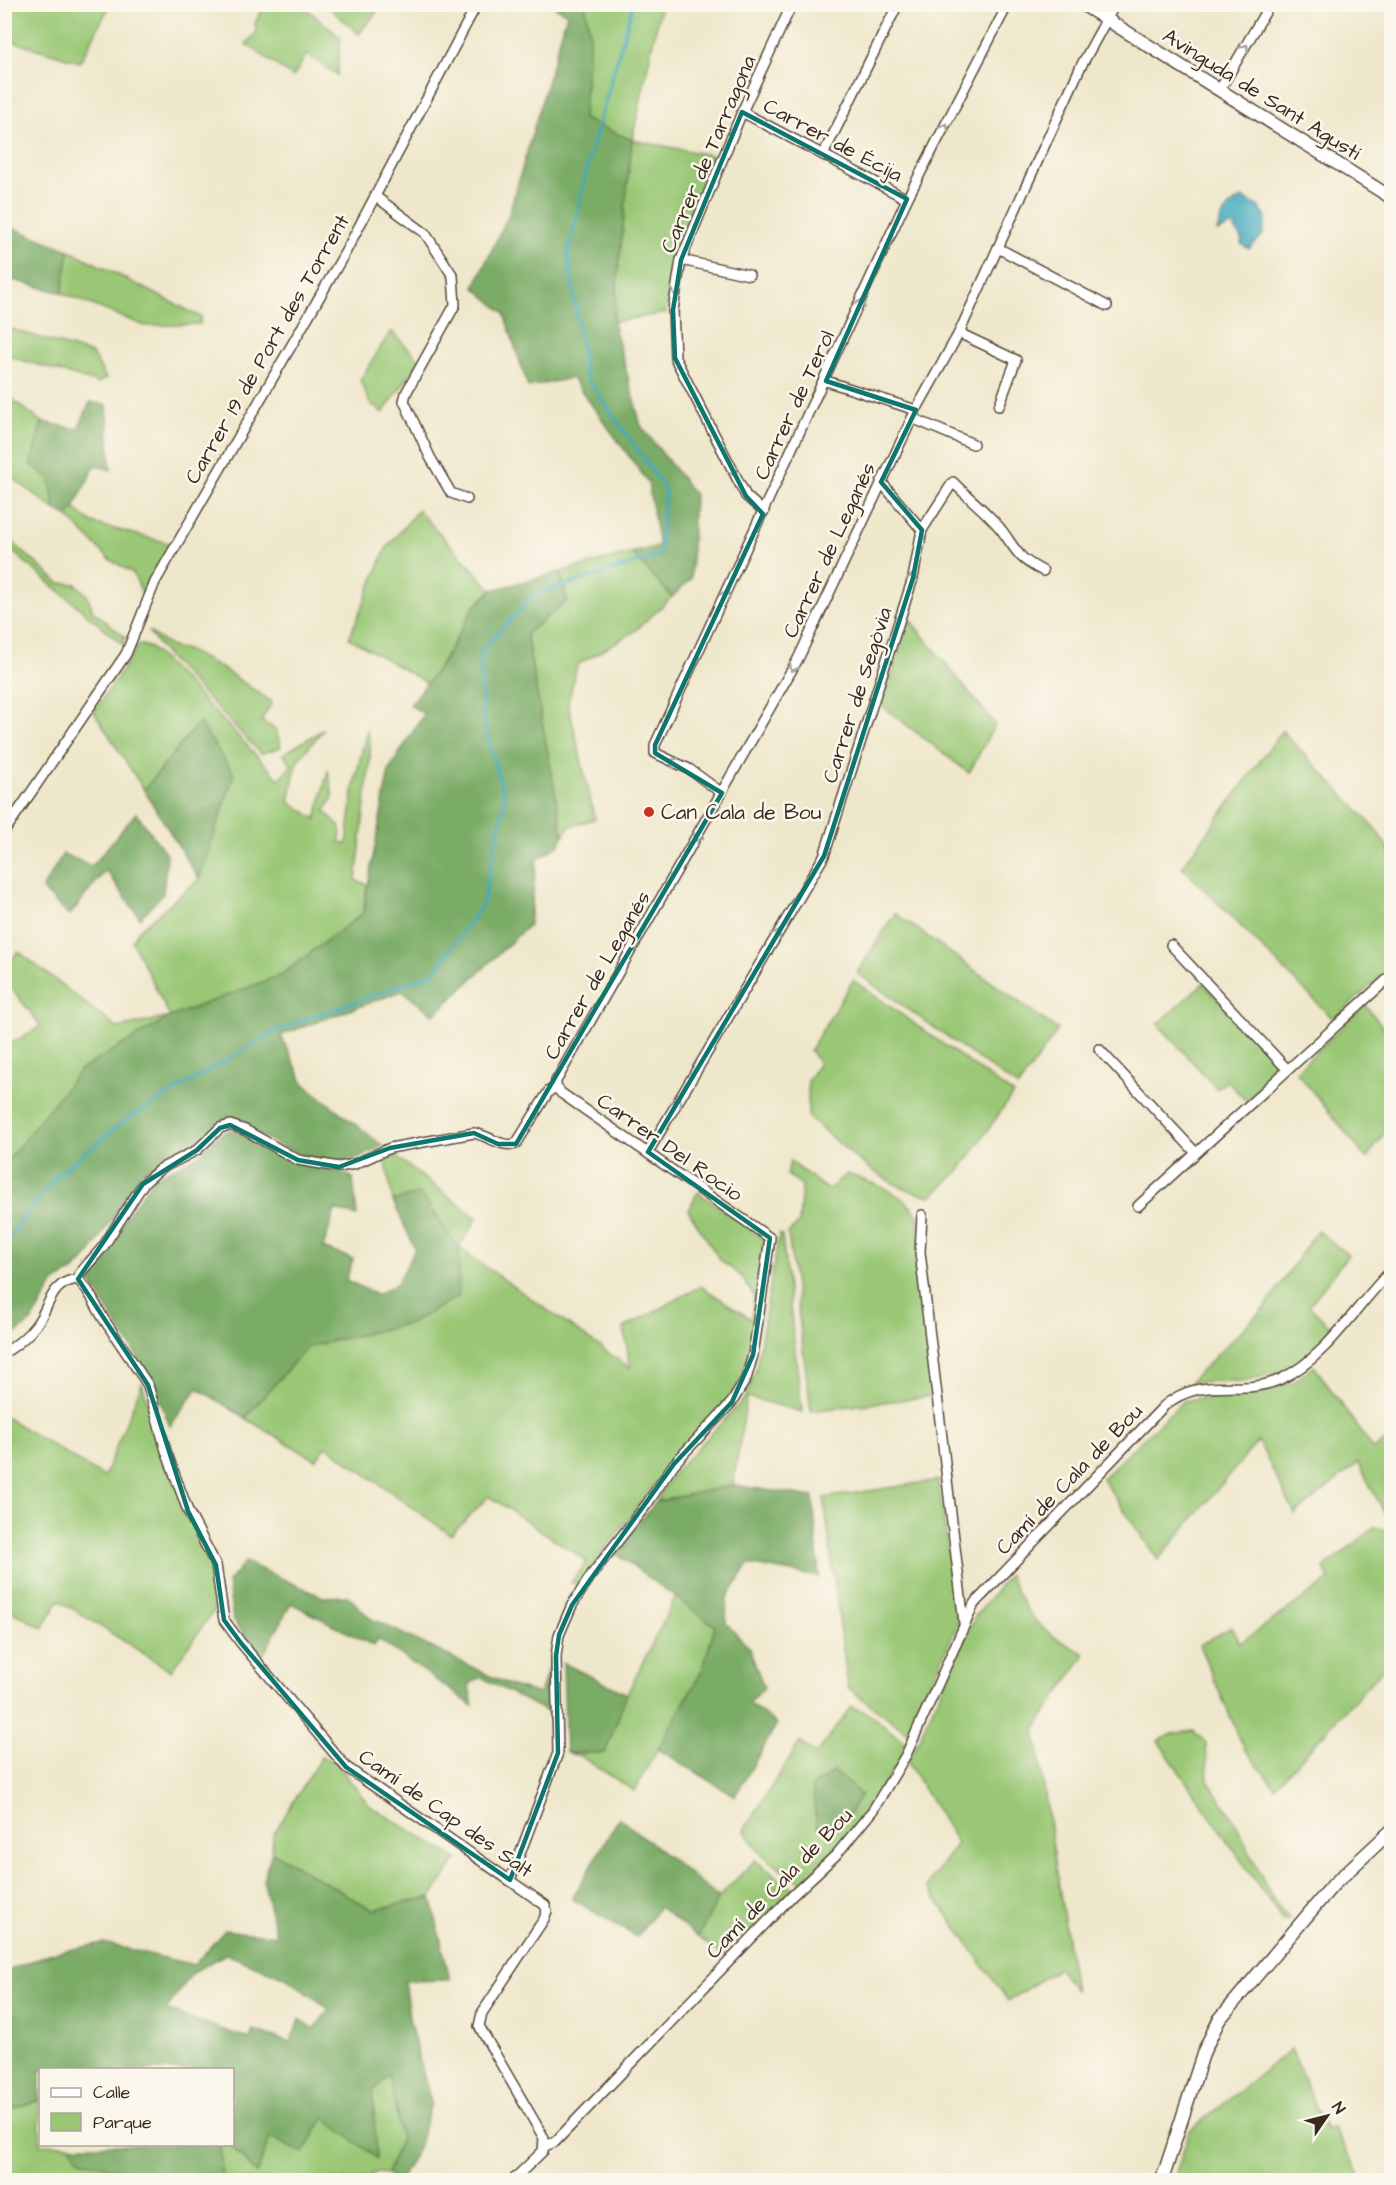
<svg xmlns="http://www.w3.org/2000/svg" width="1396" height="2185" font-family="'Architects Daughter',sans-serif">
  <rect width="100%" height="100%" fill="#fbf7ec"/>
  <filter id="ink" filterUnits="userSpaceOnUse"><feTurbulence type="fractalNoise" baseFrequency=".0167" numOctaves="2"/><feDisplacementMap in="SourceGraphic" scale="12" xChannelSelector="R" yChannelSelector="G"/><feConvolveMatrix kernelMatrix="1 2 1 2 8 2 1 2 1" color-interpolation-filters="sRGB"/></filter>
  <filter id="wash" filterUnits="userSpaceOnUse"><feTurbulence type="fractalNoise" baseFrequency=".008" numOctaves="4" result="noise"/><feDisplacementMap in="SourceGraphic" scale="24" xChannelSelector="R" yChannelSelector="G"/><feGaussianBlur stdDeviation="1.35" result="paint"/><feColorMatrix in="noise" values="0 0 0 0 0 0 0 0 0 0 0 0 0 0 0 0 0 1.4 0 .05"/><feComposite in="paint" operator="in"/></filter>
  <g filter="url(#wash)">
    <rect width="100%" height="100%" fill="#efe7cb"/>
    <g fill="#99c775" stroke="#6a784a" stroke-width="1.5">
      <polygon points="15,5 15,4 110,5 80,62 5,39 5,5 12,9"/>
      <polygon points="265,5 302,5 341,38 337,75 307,54 293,77 246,44 256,33 255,23"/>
      <polygon points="326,5 382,5 359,34"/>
      <polygon points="585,5 661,5 632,140 716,156 675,260 666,313 613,322 632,140 583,119 590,34"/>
      <polygon points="69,250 201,317 200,324 145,326 62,293"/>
      <polygon points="5,327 92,354 106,378 98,383 5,355"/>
      <polygon points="391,331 420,360 383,413 370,403 360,380"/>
      <polygon points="5,394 42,422 31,464 50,479 55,510 5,472"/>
      <polygon points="74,508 92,523 172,544 144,597 133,573 109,559 67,516"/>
      <path d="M418,510L492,590C464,617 451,653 427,683L349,638L386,549Z"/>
      <polygon points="4,535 59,583 76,584 87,595 93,611 125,637 123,645 5,545"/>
      <polygon points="632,553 672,597 635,631 577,665 568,703 595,819 568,827 563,836 526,634 567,601 560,572"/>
      <polygon points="910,620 995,724 969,773 881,705"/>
      <polygon points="148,631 172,647 187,650 220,667 272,702 261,721 276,730 281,747 261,754 167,656"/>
      <polygon points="139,644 151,648 194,690 279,779 292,765 283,754 324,729 297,761 289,802 316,819 328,770 333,797 325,811 341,828 340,842 347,844 354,784 367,731 370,741 370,761 356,881 367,884 363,913 281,975 170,1017 80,1070 5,1168 5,1047 41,1026 5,980 5,970 18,951 117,1028 170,1017 132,941 139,930 199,879 234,775 199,722 144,790 94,712"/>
      <polygon points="1282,731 1373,826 1391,852 1391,966 1334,1020 1182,867"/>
      <polygon points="895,913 1058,1030 1018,1087 857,973"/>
      <path d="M853,980L1013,1094L960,1170L931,1196C883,1189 845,1147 808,1117V1080L819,1063L810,1050Z"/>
      <polygon points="1203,983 1281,1069 1246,1101 1227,1081 1217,1089 1158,1024"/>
      <polygon points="1365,1005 1392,1038 1391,1123 1367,1159 1296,1071"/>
      <polygon points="391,1153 477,1218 459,1248 630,1368 624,1328 701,1286 751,1319 754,1296 741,1276 720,1260 688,1210 698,1192 765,1240 752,1345 743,1375 730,1399 672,1461 580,1583 571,1583 587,1561 489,1496 451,1535 326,1446 316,1460 245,1418 307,1347 411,1323 420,1193 393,1201 385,1158"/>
      <path d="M790,1161L828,1190L847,1174C872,1183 904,1192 918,1216L933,1396L811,1411L788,1233L799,1223L802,1185L787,1175Z"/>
      <polygon points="1317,1230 1348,1255 1309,1306 1333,1329 1292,1369 1244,1381 1190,1382 1267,1305"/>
      <polygon points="779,1234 782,1235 802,1412 747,1397 733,1485 656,1502 674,1473 746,1397 756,1369"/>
      <polygon points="1314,1366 1374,1450 1391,1436 1391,1514 1385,1514 1358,1463 1295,1514 1258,1441 1158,1560 1102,1478 1183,1401 1292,1383"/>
      <polygon points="142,1383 165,1460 210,1562 219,1596 215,1609 171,1671 59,1600 43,1628 5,1608 4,1416 104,1477"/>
      <polygon points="938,1480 959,1621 909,1733 848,1688 824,1498"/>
      <polygon points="1374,1527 1391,1531 1391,1660 1275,1787 1244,1748 1199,1645 1232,1627 1240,1643 1329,1580 1324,1568"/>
      <path d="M1009,1575C1029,1622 1041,1631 1085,1654L1035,1729L1075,1991L1059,1968L1008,2001L927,1886L957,1843L908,1763L976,1615Z"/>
      <polygon points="676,1596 715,1626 703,1669 634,1791 580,1756 566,1753 605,1753 627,1694"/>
      <polygon points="851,1707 866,1712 905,1742 905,1750 871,1806 835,1849 801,1883 761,1854 744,1830 800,1742 816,1755"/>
      <polygon points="1194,1731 1206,1743 1208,1781 1232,1816 1274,1901 1290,1920 1283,1921 1158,1741 1175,1733"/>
      <polygon points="321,1757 335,1762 370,1806 457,1859 431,1897 373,1910 272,1852 273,1835"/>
      <polygon points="755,1860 794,1890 724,1957 698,1937 719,1897"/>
      <polygon points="1291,2049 1326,2130 1333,2127 1362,2180 1301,2180 1300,2178 1293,2180 1174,2180 1189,2132"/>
      <path d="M390,2074L401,2139L387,2174L375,2173L361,2180H222L220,2145H230L257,2173L270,2137C313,2122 357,2107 390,2074Z"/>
      <polygon points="40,2100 40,2144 70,2145 78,2158 124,2172 127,2180 14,2180 5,2165 4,2112"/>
    </g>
    <g fill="#7aac66" stroke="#5a6b42" stroke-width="1.5" fill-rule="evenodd">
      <polygon points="552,5 585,5 590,34 583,119 632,140 613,322 641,426 694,494 691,579 672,597 632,553 659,546 648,482 572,378 528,387 504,313 474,287 509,214 567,14"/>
      <polygon points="5,225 69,250 62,293 5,278"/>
      <polygon points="90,402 107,405 111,470 95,465 74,508 67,516 55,510 50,479 31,464 42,422 78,429"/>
      <path d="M560,572L567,600L526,634L563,836L560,844L537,860L529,925L434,1015L402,991L281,1035L304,1084L383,1146C374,1150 364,1157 354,1159C308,1169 266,1137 227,1117L186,1150L142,1172L90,1253L74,1271L54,1282L32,1321L5,1342L4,1168L11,1156L80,1070L170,1017L281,975L363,913L389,770L424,714L410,705L444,661L473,608L492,590Z"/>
      <polygon points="199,722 234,774 199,879 144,790"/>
      <polygon points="136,813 167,855 163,894 140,918 106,870 69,916 42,889 63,854 92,866"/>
      <path d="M230,1130C251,1136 266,1148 285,1157C307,1168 333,1165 353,1178L357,1216L335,1210L323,1248L353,1259L346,1280L377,1295L397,1284L415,1249L393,1201L420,1193L459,1248V1296L411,1323L307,1347L245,1418L198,1388L170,1426L152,1380L88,1278L89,1269L104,1255L116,1231L154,1178L197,1156L217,1136Z"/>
      <polygon points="733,1485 813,1497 819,1577 748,1564 727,1598 726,1623 749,1648 764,1688 749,1703 777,1724 735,1796 658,1749 703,1669 715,1626 614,1552 656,1502"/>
      <polygon points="245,1562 323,1597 348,1596 370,1618 511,1686 540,1694 552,1657 555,1748 553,1747 549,1713 481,1677 469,1685 473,1706 378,1639 374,1646 291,1603 261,1659 233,1619 228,1582"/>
      <polygon points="563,1663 627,1694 605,1753 566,1753"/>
      <polygon points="834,1771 861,1795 847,1818 817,1826 812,1787"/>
      <polygon points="619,1818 719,1897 698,1937 659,1907 637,1937 572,1899"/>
      <path d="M272,1852L373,1910L431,1897L450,1980L404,1981L410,2024L431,2103L418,2148L400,2180H395L387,2174L401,2139L389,2075L373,2091L376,2158L324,2118L303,2153L270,2137L257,2173L230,2145L232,2144V2070H40V2100L5,2112V1972L49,1954L103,1943L194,1965L225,1930L276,1936L263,1879ZM226,1954L288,1979L329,2009L315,2029L300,2019L290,2042L253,2030L250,2039L166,2010L193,1972Z"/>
      <polygon points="70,2145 220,2145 222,2180 127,2180 124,2172 78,2158"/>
    </g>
    <path fill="#3da9bd" stroke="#3c6a6e" stroke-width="1.5" d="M1242,198L1258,206L1266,217L1263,235L1249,249L1241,244L1242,240L1233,225L1217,232C1220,216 1227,205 1242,198Z"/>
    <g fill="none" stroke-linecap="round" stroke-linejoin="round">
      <polyline stroke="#3da9bd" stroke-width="3" points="4,1244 57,1175 126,1120 277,1030 434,973 483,903 505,800 483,719 480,652 534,595 659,556 665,489 586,377 568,256 591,151 633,4"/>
    </g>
  </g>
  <g filter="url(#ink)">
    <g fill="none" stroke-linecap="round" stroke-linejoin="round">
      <g stroke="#564638" stroke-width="12">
        <g id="street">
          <polyline points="1219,91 1270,4"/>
          <polyline points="742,112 907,199"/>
          <polyline points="823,155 898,4"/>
          <polyline points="375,196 425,233 453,276 455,305 406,393 404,401 430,457 451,493 467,499"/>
          <polyline points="998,248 1107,306"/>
          <polyline points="681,260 749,275"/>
          <polyline points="959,333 1016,360 999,406"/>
          <polyline points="826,381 916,410"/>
          <polyline points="912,418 973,444"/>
          <polyline points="881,482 922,530"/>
          <polyline points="764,512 746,496 675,358 673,310 681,260 742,112 792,4"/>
          <polyline points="722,793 689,769 655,753 655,745 907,199 1008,4"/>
          <polyline points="4,832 126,654 155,582 346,251 477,4"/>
          <polyline points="1171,945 1287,1069"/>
          <polyline points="1099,1049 1196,1153"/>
          <path d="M648,1152L824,856L913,578L922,530L953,482C968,498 990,514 1003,532C1018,553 1019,559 1043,571"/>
          <polyline points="1138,1206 1392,975"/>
          <polyline points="922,1215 920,1252 964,1623"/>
          <path d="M78,1279L80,1273L103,1247L143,1184L160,1169L197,1150L220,1128L230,1125L245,1130L298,1160L339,1167L355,1164L390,1148L474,1133C490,1136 499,1147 516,1144L549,1091L556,1087"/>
          <path d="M4,1353C17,1345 27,1337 36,1325C50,1307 50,1282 78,1279L88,1291L103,1318L148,1385L166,1451L188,1511L216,1565L224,1620L241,1643L346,1767L545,1905L547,1911L544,1919L482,2013L479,2026L544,2138L543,2151L513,2180"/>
          <polyline points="510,1880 558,1753 556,1656 559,1635 572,1605 592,1574 647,1504 674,1464 732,1402 746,1379 753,1355 770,1238 561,1093 556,1087 556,1081 798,659 916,410 959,333 1080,68 1115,4"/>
          <path d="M545,2146L555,2142L793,1895L836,1855L873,1810L906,1755L974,1604L1164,1406C1203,1373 1240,1398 1281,1379C1328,1357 1356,1305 1392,1270"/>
        </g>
      </g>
      <g stroke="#564638" stroke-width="15">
        <g id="secondary">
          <polyline points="1082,4 1392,198"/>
          <polyline points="1162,2180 1204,2051 1219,2020 1333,1885 1392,1830"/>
        </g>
      </g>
      <use href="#street" stroke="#fff" stroke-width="9"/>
      <use href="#secondary" stroke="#fff" stroke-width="12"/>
    </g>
    <defs><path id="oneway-chevron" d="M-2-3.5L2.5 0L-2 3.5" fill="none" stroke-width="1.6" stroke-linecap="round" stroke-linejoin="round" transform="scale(1.5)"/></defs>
    <g stroke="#a79f9a">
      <use href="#oneway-chevron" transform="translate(1245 48) rotate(-60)"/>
      <use href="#oneway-chevron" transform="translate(945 127) rotate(-63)"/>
      <use href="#oneway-chevron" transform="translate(676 292) rotate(99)"/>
      <use href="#oneway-chevron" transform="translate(861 303) rotate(-66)"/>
      <use href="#oneway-chevron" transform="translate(734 472) rotate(63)"/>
      <use href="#oneway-chevron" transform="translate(913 577) rotate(-76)"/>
      <use href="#oneway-chevron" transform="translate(726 594) rotate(-65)"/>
      <use href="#oneway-chevron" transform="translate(793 668) rotate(119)"/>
      <use href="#oneway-chevron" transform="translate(673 762) rotate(-156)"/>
      <use href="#oneway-chevron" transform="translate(697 838) rotate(120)"/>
      <use href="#oneway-chevron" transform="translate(777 934) rotate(-59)"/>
      <use href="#oneway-chevron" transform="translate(678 1102) rotate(-59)"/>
    </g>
  </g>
  <path fill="none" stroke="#0f766e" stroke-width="4.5" stroke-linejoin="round" d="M742,112L907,199L826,381L916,410L881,482L922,530L913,578L824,856L648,1152L770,1238L753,1355L732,1402L674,1464L572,1605L559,1635L556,1656L558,1753L510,1880L346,1767L241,1643L224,1620L216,1565L188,1511L148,1385L78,1279L143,1184L197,1150L220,1128L230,1125L298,1160L339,1167L390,1148L474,1133L498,1144H516L722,793L655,753V745L763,514L746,496L675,358L673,310L681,260Z"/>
  <circle fill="#c8321e" stroke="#fbf7ec" stroke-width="2" cx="649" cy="812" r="6"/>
  <g text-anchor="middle" stroke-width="5" stroke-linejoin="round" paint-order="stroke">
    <g font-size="21" fill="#3b2a1e" stroke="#fbf7ec">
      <text transform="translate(1262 94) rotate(32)" y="7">Avinguda de Sant Agustí</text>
      <text transform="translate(833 140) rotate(28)" y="7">Carrer de Écija</text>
      <text transform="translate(708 154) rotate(-67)" y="7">Carrer de Tarragona</text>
      <text transform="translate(267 349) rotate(-60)" y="7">Carrer 19 de Port des Torrent</text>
      <text transform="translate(794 405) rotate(-65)" y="7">Carrer de Terol</text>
      <text transform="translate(829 550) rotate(-65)" y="7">Carrer de Leganés</text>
      <text transform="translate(857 695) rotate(-72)" y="7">Carrer de Segòvia</text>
      <text transform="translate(597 975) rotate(-60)" y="7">Carrer de Leganés</text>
      <text transform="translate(670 1147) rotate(35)" y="7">Carrer Del Rocio</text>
      <text transform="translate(1069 1479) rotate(-46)" y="7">Camí de Cala de Bou</text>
      <text transform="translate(446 1813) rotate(35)" y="7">Camí de Cap des Salt</text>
      <text transform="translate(779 1883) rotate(-46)" y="7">Camí de Cala de Bou</text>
    </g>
    <g font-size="21" fill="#3b2a1e" stroke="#fbf7ec" text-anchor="start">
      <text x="661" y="819">Can Cala de Bou</text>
    </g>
  </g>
  <rect width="1396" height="2185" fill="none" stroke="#fbf7ec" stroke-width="24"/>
  <rect x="39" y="2068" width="195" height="78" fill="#fbf7ec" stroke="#aea59a" stroke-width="1.5"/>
  <rect x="51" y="2088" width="30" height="9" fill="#ffffff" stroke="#aea59a" stroke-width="1.5"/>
  <text x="93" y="2098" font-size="18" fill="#3b2a1e">Calle</text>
  <rect x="51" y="2113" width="30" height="18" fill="#99c775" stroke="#aea59a" stroke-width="1.5"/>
  <text x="93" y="2128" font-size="18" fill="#3b2a1e">Parque</text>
  <g transform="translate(1327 2116) rotate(55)" stroke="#fbf7ec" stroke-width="4.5" paint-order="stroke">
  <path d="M0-4.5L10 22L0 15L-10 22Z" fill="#3b2a1e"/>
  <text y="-9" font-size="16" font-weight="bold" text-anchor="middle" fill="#3b2a1e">N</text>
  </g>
</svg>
